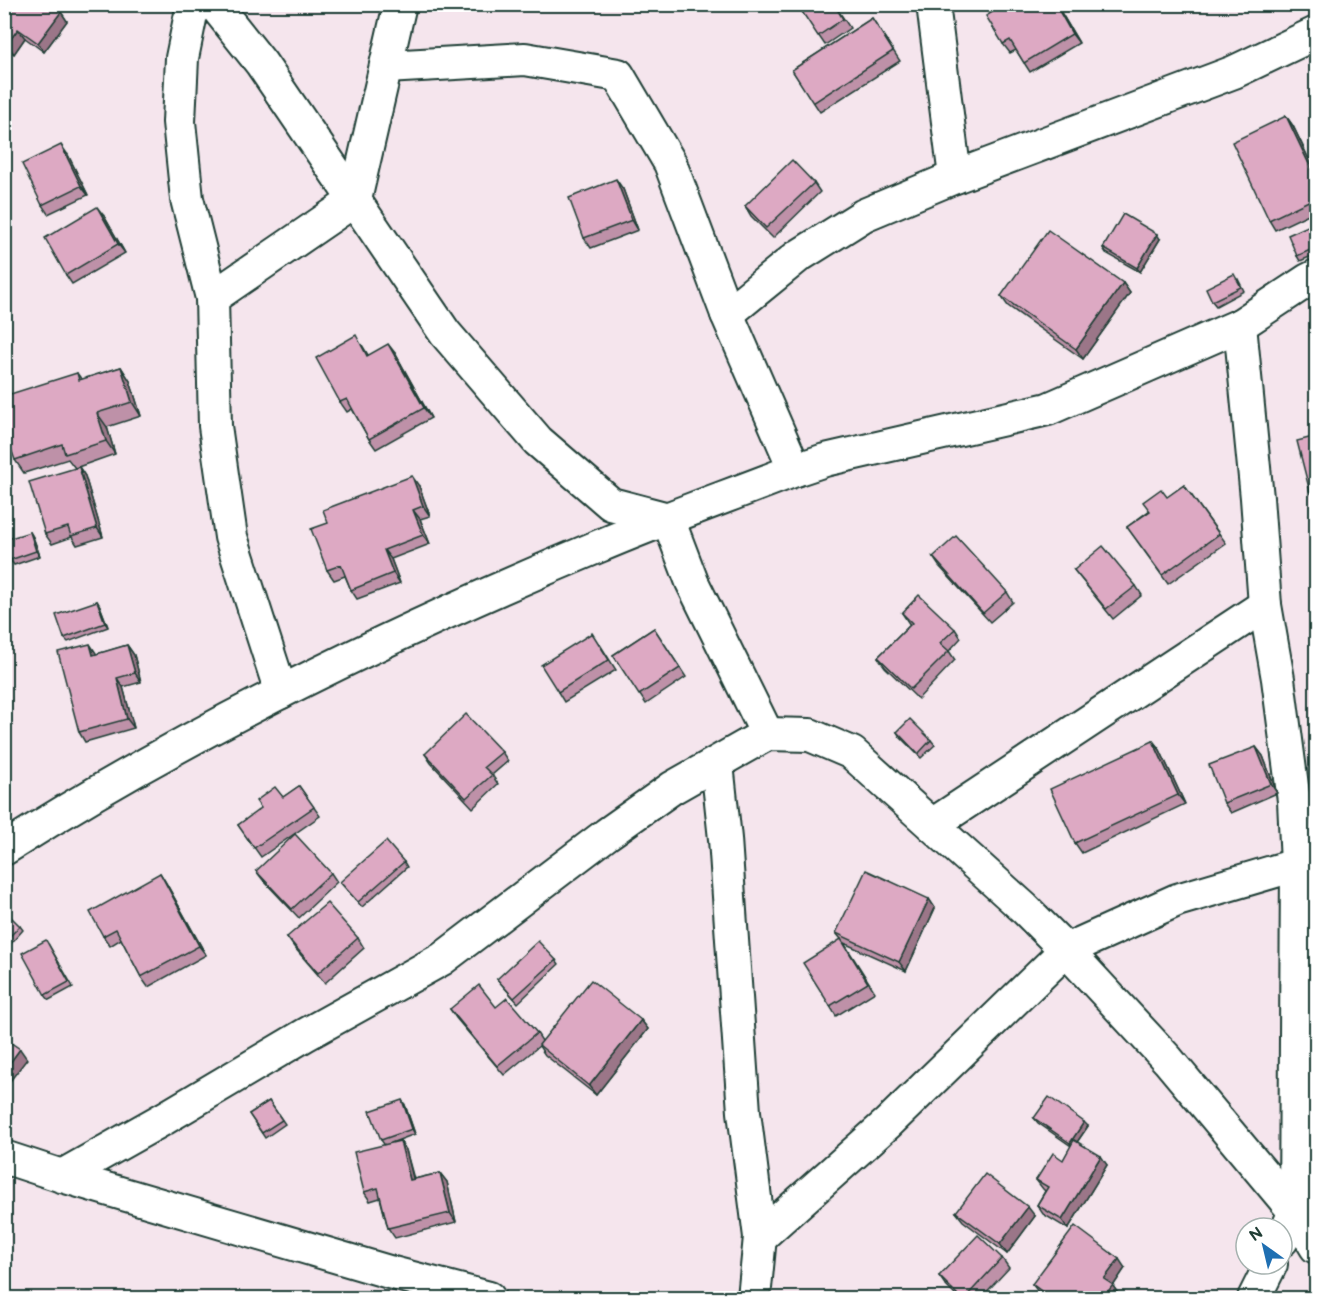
<svg xmlns="http://www.w3.org/2000/svg" width="1321" height="1303" font-family="'Balsamiq Sans',sans-serif">
  <rect width="100%" height="100%" fill="#f5e5ed"/>
  <filter id="ink" filterUnits="userSpaceOnUse"><feTurbulence type="fractalNoise" baseFrequency=".0167" numOctaves="2"/><feDisplacementMap in="SourceGraphic" scale="12" xChannelSelector="R" yChannelSelector="G"/><feConvolveMatrix kernelMatrix="1 2 1 2 8 2 1 2 1" color-interpolation-filters="sRGB"/></filter>
  <g filter="url(#ink)">
    <g fill="none" stroke-linecap="round" stroke-linejoin="round">
      <g stroke="#1f3d34" stroke-width="36">
        <g id="minor">
          <polyline points="193,4 182,58 179,122 187,199 212,298 215,426 231,537 281,692"/>
          <polyline points="214,4 261,63 445,333 538,441 611,504 668,519 692,582 767,734"/>
          <polyline points="933,4 955,177"/>
          <polyline points="386,67 525,59 618,75 670,163 727,314 795,470"/>
          <polyline points="212,298 355,200 400,4"/>
          <polyline points="727,314 797,257 864,215 955,177 1234,72 1316,33"/>
          <polyline points="1240,325 1257,498 1265,605 1278,679 1294,801 1297,864 1295,1212 1282,1240"/>
          <polyline points="717,764 725,839 744,1112 760,1237 754,1298"/>
          <polyline points="932,825 1265,605"/>
          <path d="M4,849C191,730 393,632 597,547C662,519 729,496 795,470L825,460L1048,409L1240,325L1308,280L1316,276"/>
          <polyline points="4,1157 62,1176 389,1272 489,1298"/>
          <polyline points="62,1176 165,1118 305,1035 442,959 607,834 672,788 767,734 810,735 852,753 1024,908 1066,950 1168,1060 1295,1212 1316,1247"/>
          <polyline points="760,1237 888,1123 1066,950 1177,900 1316,859"/>
          <polyline points="1254,1298 1271,1264"/>
        </g>
      </g>
      <use href="#minor" stroke="#fff" stroke-width="32"/>
    </g>
    <g fill="#be91a8" stroke="#1f3d34" stroke-width="1.5">
      <polygon points="4,4 52,5 61,12 67,21 44,52 25,38 14,54 4,47"/>
      <polygon points="797,4 834,4 850,28 825,45"/>
      <polygon points="1056,4 1079,43 1030,72 1016,50 1010,53 1003,44"/>
      <polygon points="872,18 900,61 820,112 792,70"/>
      <polygon points="1286,116 1293,126 1317,176 1317,210 1275,230 1269,220"/>
      <polygon points="68,155 88,195 48,214 42,205"/>
      <polygon points="814,183 820,192 773,238 751,216 745,206"/>
      <polygon points="623,189 638,230 591,248 584,238"/>
      <polygon points="104,216 125,253 72,284 66,275"/>
      <polygon points="1317,222 1317,254 1300,261 1297,256"/>
      <polygon points="1160,239 1140,272 1106,253 1103,248"/>
      <polygon points="1238,279 1244,291 1216,306 1212,301"/>
      <polygon points="1123,283 1130,293 1083,359 1008,306 1001,296"/>
      <polygon points="362,345 368,355 395,353 431,418 376,449 369,439 352,409 347,412 340,402"/>
      <polygon points="121,367 130,381 141,416 107,427 115,454 75,468 68,459 24,473 15,460 77,373 82,380"/>
      <polygon points="1317,436 1317,501 1310,492"/>
      <polygon points="4,442 11,463 4,465"/>
      <polygon points="79,467 85,476 103,537 77,545 72,537 52,544 45,534"/>
      <polygon points="1184,485 1226,543 1168,584 1127,527"/>
      <polygon points="419,486 430,516 420,519 430,544 391,559 400,583 357,599 351,590 345,576 334,580 327,570"/>
      <polygon points="30,532 33,537 40,556 14,565 10,560"/>
      <polygon points="933,557 1007,592 1013,602 990,622 939,566"/>
      <polygon points="1074,570 1136,586 1142,595 1113,619"/>
      <polygon points="97,601 100,606 108,627 68,642 64,638"/>
      <polygon points="902,613 955,629 961,638 949,651 955,660 918,699 885,667 878,657 910,625"/>
      <polygon points="654,628 686,677 646,704 613,655"/>
      <polygon points="599,643 616,670 564,702 558,692"/>
      <polygon points="127,645 134,655 141,682 123,687 134,728 85,742 79,732 97,654"/>
      <polygon points="897,732 931,740 935,745 921,758 900,737"/>
      <polygon points="1153,741 1160,750 1185,804 1082,853 1075,843"/>
      <polygon points="1256,747 1263,756 1277,793 1231,813 1224,803"/>
      <polygon points="502,752 508,761 492,775 498,784 473,808 431,763 425,754"/>
      <polygon points="299,786 320,816 261,857 238,825 283,797"/>
      <polygon points="404,862 407,867 362,907 340,882"/>
      <polygon points="256,871 331,873 337,882 299,918 263,880"/>
      <polygon points="160,873 166,883 206,955 148,987 141,977 121,939 110,946 103,936"/>
      <polygon points="929,899 935,908 906,971 844,943 875,992 836,1016 830,1006 841,939 836,933"/>
      <polygon points="4,914 20,926 23,930 8,947 4,944"/>
      <polygon points="287,937 358,938 364,948 325,983 294,947"/>
      <polygon points="49,945 73,987 49,1000 45,995"/>
      <polygon points="556,960 559,964 518,1003 497,979"/>
      <polygon points="496,1007 537,1033 542,1041 641,1020 648,1029 596,1095 545,1055 539,1046 504,1075 456,1018 450,1009"/>
      <polygon points="269,1101 285,1124 265,1138 249,1114"/>
      <polygon points="405,1105 415,1134 391,1143 400,1141 406,1150 414,1179 440,1173 447,1182 456,1222 395,1238 388,1228 380,1198 370,1201 364,1192 384,1144 381,1140"/>
      <polygon points="1034,1118 1088,1126 1077,1142 1107,1165 1068,1229 1043,1214 1037,1205 1045,1191 1043,1189 1036,1180 1063,1160 1071,1146 1038,1123"/>
      <polygon points="956,1212 1035,1216 1007,1254 963,1221"/>
      <polygon points="1002,1258 1009,1268 980,1299 959,1299 946,1286 939,1276"/>
      <polygon points="1125,1268 1113,1286 1119,1295 1116,1299 1046,1299 1039,1293 1032,1284"/>
    </g>
    <g fill="#9b7688" stroke="#1f3d34" stroke-width="1.5">
      <polygon points="1055,4 1056,4 1079,43 1072,34"/>
      <polygon points="61,12 67,21 44,52 38,43"/>
      <polygon points="18,29 25,38 14,54 7,44"/>
      <polygon points="1286,116 1293,126 1317,176 1317,181"/>
      <polygon points="61,145 68,155 88,195 81,186"/>
      <polygon points="616,179 623,189 638,230 632,220"/>
      <polygon points="97,207 104,216 125,253 118,244"/>
      <polygon points="1157,234 1160,239 1140,272 1137,268"/>
      <polygon points="1123,283 1130,293 1083,359 1076,349"/>
      <polygon points="388,344 395,353 431,418 424,408"/>
      <polygon points="121,367 130,381 141,416 132,402"/>
      <polygon points="97,413 107,427 115,454 106,441"/>
      <polygon points="4,442 11,463 7,458 4,449"/>
      <polygon points="79,467 85,476 103,537 97,528"/>
      <polygon points="412,476 419,486 430,516 423,506"/>
      <polygon points="413,510 420,519 430,544 423,535"/>
      <polygon points="30,532 33,537 40,556 36,551"/>
      <polygon points="384,550 391,559 400,583 393,573"/>
      <polygon points="97,601 100,606 108,627 105,623"/>
      <polygon points="90,644 96,653 99,664 93,655"/>
      <polygon points="127,645 134,655 141,682 135,673"/>
      <polygon points="117,678 123,687 134,728 127,719"/>
      <polygon points="1153,741 1160,750 1185,804 1178,795"/>
      <polygon points="1256,747 1263,756 1277,793 1271,784"/>
      <polygon points="160,873 166,883 206,955 199,946"/>
      <polygon points="929,899 935,908 906,971 899,962"/>
      <polygon points="641,1020 648,1029 596,1095 589,1086"/>
      <polygon points="20,1049 27,1059 4,1089 4,1071"/>
      <polygon points="402,1100 405,1105 415,1134 412,1129"/>
      <polygon points="1084,1122 1088,1126 1073,1148 1070,1143"/>
      <polygon points="400,1141 406,1150 416,1190 410,1180"/>
      <polygon points="1101,1156 1107,1165 1068,1229 1062,1220"/>
      <polygon points="440,1173 447,1182 456,1222 450,1213"/>
      <polygon points="1028,1207 1035,1216 1007,1254 1000,1244"/>
      <polygon points="1119,1259 1125,1268 1113,1286 1119,1295 1116,1299 1102,1299 1104,1279"/>
    </g>
    <g fill="#dda9c3" stroke="#1f3d34" stroke-width="1.5">
      <polygon points="4,4 51,4 61,12 38,43 18,29 7,44 4,42"/>
      <polygon points="797,4 834,4 843,19 818,36"/>
      <polygon points="1005,4 1055,4 1072,34 1024,63 1010,40 1003,44 986,16"/>
      <polygon points="872,18 893,51 813,103 792,70"/>
      <polygon points="1286,116 1317,181 1317,197 1269,220 1232,142"/>
      <polygon points="61,145 81,186 42,205 22,164"/>
      <polygon points="792,160 814,183 766,228 745,206"/>
      <polygon points="616,179 632,220 584,238 569,198"/>
      <polygon points="97,207 118,244 66,275 45,238"/>
      <polygon points="1123,214 1157,234 1137,268 1103,248"/>
      <polygon points="1317,222 1317,247 1297,256 1288,235"/>
      <polygon points="1048,230 1123,283 1076,349 1001,296"/>
      <polygon points="1234,274 1241,287 1212,301 1206,288"/>
      <polygon points="356,335 367,356 388,344 424,408 369,439 347,399 340,402 316,358"/>
      <polygon points="121,367 132,402 97,413 106,441 65,454 62,444 15,460 4,429 4,396 77,373 79,380"/>
      <polygon points="1317,436 1317,490 1310,492 1297,441"/>
      <polygon points="4,449 7,458 4,459"/>
      <polygon points="79,467 97,528 71,536 68,527 45,534 29,482"/>
      <polygon points="412,476 423,506 413,510 423,535 384,550 393,573 351,590 341,565 327,570 311,529 328,523 323,510"/>
      <polygon points="1184,485 1219,534 1162,575 1127,527 1150,511 1143,502 1161,489 1167,497"/>
      <polygon points="30,532 36,551 10,560 4,540"/>
      <polygon points="956,536 1007,592 983,613 933,557"/>
      <polygon points="1103,546 1136,586 1106,609 1074,570"/>
      <polygon points="919,595 955,629 940,643 949,651 911,689 878,657 912,623 902,613"/>
      <polygon points="97,601 105,623 64,638 56,615"/>
      <polygon points="654,628 680,668 639,695 613,655"/>
      <polygon points="592,633 609,660 558,692 541,665"/>
      <polygon points="90,644 93,655 127,645 135,673 117,678 127,719 79,732 58,652"/>
      <polygon points="466,714 502,752 484,767 492,775 466,798 425,754"/>
      <polygon points="910,719 931,740 918,754 897,732"/>
      <polygon points="1153,741 1178,795 1075,843 1050,789"/>
      <polygon points="1256,747 1271,784 1224,803 1209,765"/>
      <polygon points="299,786 314,807 254,848 238,825 261,808 256,801 275,787 283,797"/>
      <polygon points="295,834 331,873 292,909 256,871"/>
      <polygon points="386,841 404,862 358,902 340,882"/>
      <polygon points="866,870 929,899 899,962 836,933"/>
      <polygon points="160,873 199,946 141,977 116,929 103,936 90,912"/>
      <polygon points="327,903 358,938 318,973 287,937"/>
      <polygon points="6,912 20,926 4,942 4,914"/>
      <polygon points="841,939 868,983 830,1006 803,963"/>
      <polygon points="46,940 69,982 45,995 22,953"/>
      <polygon points="538,941 556,960 514,998 497,979"/>
      <polygon points="591,980 641,1020 589,1086 539,1045"/>
      <polygon points="479,985 496,1007 507,998 537,1033 497,1066 450,1009"/>
      <polygon points="4,1038 20,1049 4,1071"/>
      <polygon points="1049,1097 1084,1122 1070,1143 1034,1118"/>
      <polygon points="402,1100 412,1129 381,1140 370,1111"/>
      <polygon points="269,1101 282,1120 262,1133 249,1114"/>
      <polygon points="1074,1140 1101,1156 1062,1220 1037,1205 1048,1187 1036,1180 1053,1153 1063,1160"/>
      <polygon points="400,1141 410,1180 440,1173 450,1213 388,1228 378,1188 364,1192 354,1152"/>
      <polygon points="985,1174 1028,1207 1000,1244 956,1212"/>
      <polygon points="1075,1226 1119,1259 1104,1279 1113,1285 1102,1299 1097,1299 1094,1296 1092,1299 1052,1299 1032,1284"/>
      <polygon points="978,1235 1002,1258 964,1299 962,1299 939,1276"/>
    </g>
  </g>
  <rect width="1321" height="1303" fill="none" stroke="#fff" stroke-width="24"/>
  <rect x="12" y="12" width="1297" height="1279" fill="none" stroke="#1f3d34" stroke-width="2" filter="url(#ink)"/>
  <g transform="translate(1264 1246) rotate(326)"><circle r="28" fill="#ffffff" stroke="#a5b1ae" stroke-width="1.5"/>
  <path d="M0-4.5L10 22L0 15L-10 22Z" fill="#1f6fb2"/>
  <text y="-9" font-size="16" font-weight="bold" text-anchor="middle" fill="#1f3d34">N</text>
  </g>
</svg>
